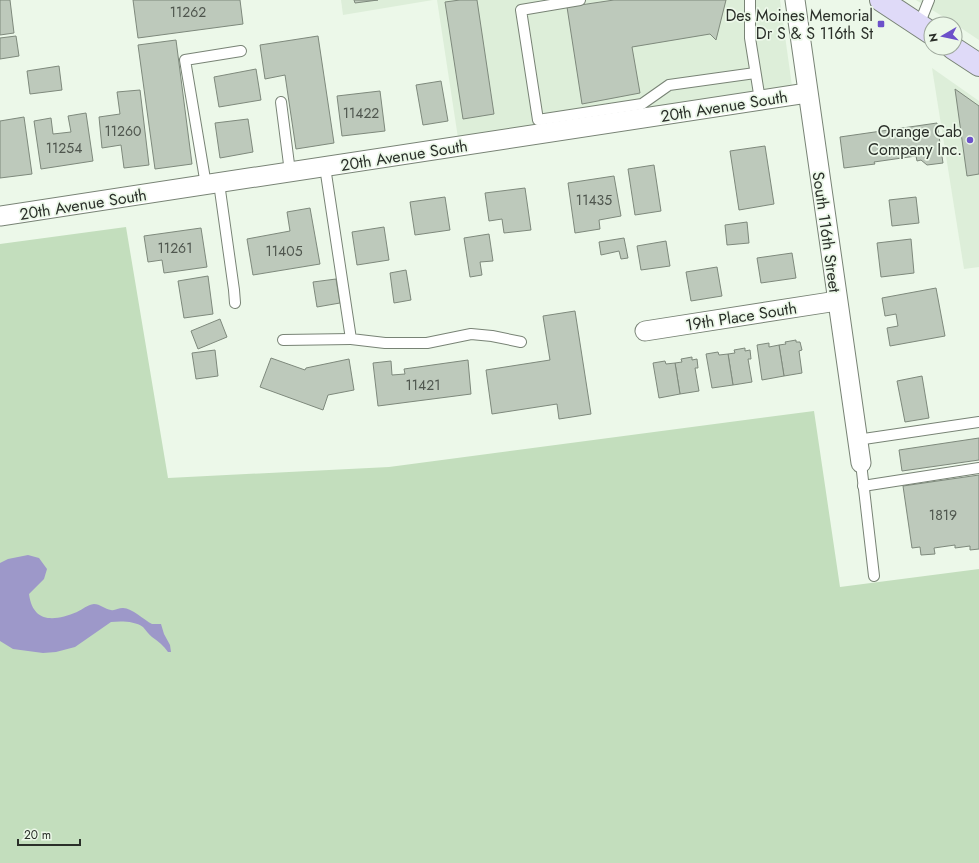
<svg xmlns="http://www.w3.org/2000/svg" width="979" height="863" font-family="Jost,sans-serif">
  <rect width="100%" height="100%" fill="#ecf8e9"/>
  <g fill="#ddeed9">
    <polygon points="341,0 433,0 343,15"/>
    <polygon points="437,0 780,0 792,86 458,138"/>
    <polygon points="916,0 979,0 979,40 955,24"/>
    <polygon points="932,68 979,101 979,267 964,269"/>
  </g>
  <polygon fill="#c3debd" points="126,227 168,478 389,467 814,411 840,587 979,569 979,863 0,863 0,244"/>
  <path fill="#9d98c9" d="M28,555L39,558L47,569L44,579L29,594C33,624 55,621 77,612C83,609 87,605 94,604C100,604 105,609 111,610C115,611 118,608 123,608C132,608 144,620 152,624H161L164,634L170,645L171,652H168C164,646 158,641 152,637C148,634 146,630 143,627C135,621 121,621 111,622L75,647L56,652L43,653L13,649L0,641V563L8,559Z"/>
  <g fill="#bdc9bb" stroke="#7e897c">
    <polygon points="0,0 10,0 14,33 0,35"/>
    <polygon points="133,0 240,0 243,24 138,38"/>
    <polygon points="354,0 378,0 355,3"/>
    <polygon points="460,0 477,0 494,114 463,119 445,2"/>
    <polygon points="614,0 726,0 716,40 710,34 632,47 640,93 582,104 567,7"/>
    <polygon points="16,36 19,56 0,59 0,38"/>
    <polygon points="318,36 334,143 296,149 285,75 265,79 260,45"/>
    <polygon points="176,40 192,164 155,169 138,45"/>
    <polygon points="59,66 62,90 30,94 27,71"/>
    <polygon points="256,69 261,100 219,107 214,77"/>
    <polygon points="441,81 448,121 423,125 416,85"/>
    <polygon points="955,89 979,106 979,174 967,176"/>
    <polygon points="140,90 149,165 124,168 121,145 102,148 99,117 120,114 117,92"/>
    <polygon points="380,91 385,131 342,136 337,96"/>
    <polygon points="86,113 93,161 41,169 34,121 51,118 53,134 71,132 68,116"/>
    <polygon points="24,117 32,174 0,178 0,121"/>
    <polygon points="248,119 253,152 220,158 215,123"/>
    <polygon points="937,123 943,163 927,165 921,160 917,161 916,156 874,162 875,164 844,168 840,137"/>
    <polygon points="765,146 774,204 739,210 730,151"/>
    <polygon points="654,165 661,211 635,215 628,169"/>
    <polygon points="614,176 621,216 599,220 600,229 575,233 568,183"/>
    <polygon points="525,188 531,230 504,233 502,219 489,221 485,193"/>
    <polygon points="445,197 450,230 415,235 410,202"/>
    <polygon points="916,197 919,223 892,226 889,200"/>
    <polygon points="310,208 320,264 253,275 247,239 290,231 287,212"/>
    <polygon points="747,222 749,243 727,245 725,225"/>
    <polygon points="384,227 389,260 357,265 352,232"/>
    <polygon points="201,228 207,267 164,273 162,260 148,262 144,236"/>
    <polygon points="489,234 493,261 480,262 482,275 470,277 464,238"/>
    <polygon points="624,238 628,258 621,259 619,251 601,255 599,242"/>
    <polygon points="911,239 914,273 881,277 877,243"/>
    <polygon points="666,241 670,266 641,270 637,246"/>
    <polygon points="792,253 796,278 761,283 757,258"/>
    <polygon points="717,267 722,296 691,301 686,272"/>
    <polygon points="406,270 411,300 394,303 390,273"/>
    <polygon points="208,276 213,314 184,318 178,281"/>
    <polygon points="336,279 340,303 317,307 313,282"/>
    <polygon points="936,288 945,336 890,346 887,328 898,326 896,314 885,316 882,298"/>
    <polygon points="575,311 591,414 559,419 557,404 492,414 486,370 550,360 543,316"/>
    <polygon points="220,319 227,337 198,349 191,331"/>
    <polygon points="796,340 796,342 800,342 802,350 799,351 802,373 784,376 779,345 786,344 785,342"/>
    <polygon points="769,343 769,347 779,345 784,376 762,380 757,345"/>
    <polygon points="745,348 745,351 750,350 751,359 748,359 752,382 733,385 728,354 735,353 734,350"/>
    <polygon points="215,350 218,376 196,379 192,353"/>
    <polygon points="718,352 719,355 728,354 733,385 712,388 706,354"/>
    <polygon points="692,357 692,360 697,359 698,368 695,368 699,391 680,394 675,363 682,362 681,359"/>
    <polygon points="271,358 305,370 306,368 349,359 354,390 328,395 323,410 260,387"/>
    <polygon points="468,360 471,394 378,406 373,363 391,361 392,375 405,374 404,369"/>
    <polygon points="665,361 666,364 675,363 680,394 659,398 653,363"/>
    <polygon points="922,376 929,418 905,422 897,381"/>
    <polygon points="979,438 979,460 902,471 899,450"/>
    <polygon points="979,475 979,549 970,550 970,546 955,548 955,545 934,548 935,554 921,555 920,547 912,548 903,486"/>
  </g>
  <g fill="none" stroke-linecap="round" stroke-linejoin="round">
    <g stroke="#788375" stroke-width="12">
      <g id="lane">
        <polyline points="580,0 521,10 538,120 642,104 669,85 755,73"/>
        <polyline points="750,0 750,38 760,100"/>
        <polyline points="919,25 929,0"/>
        <polyline points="281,102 290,172"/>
        <polyline points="325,167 351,339 385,343 427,343 471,334 492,336 521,342"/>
        <polyline points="219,183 234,290 235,303"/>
        <polyline points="206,185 185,60 241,51"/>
        <polyline points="283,340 351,339"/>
        <polyline points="857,440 979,422"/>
        <polyline points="861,463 874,576"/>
        <polyline points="863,486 979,468"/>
      </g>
    </g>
    <g stroke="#788375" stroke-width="21">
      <g id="street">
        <polyline points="795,0 861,463"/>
        <polyline points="0,216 807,93"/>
        <polyline points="645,331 837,301"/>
      </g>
    </g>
    <g stroke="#788375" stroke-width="24">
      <g id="secondary">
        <polyline points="881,0 931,33"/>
        <polyline points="953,48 979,65"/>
      </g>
    </g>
    <use href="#lane" stroke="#fff" stroke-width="10"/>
    <use href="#street" stroke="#fff" stroke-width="19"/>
    <use href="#secondary" stroke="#dfdaf8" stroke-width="22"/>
  </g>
  <g fill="#6c51ca" stroke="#ecf8e9" stroke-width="1.5">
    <rect x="877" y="20" width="8" height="8" rx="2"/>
    <circle cx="970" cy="140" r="4"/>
  </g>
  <g text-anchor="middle" stroke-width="3.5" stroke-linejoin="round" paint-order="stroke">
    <g font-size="14" fill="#4f564e">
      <text x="188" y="17">11262</text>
      <text x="361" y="118">11422</text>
      <text x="123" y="136">11260</text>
      <text x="64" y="153">11254</text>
      <text x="594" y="205">11435</text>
      <text x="175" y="253">11261</text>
      <text x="284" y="256">11405</text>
      <text x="423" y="390">11421</text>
      <text x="943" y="520">1819</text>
    </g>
    <g font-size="16" fill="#2a2f29" stroke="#ecf8e9" text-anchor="end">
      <text x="873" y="21">Des Moines Memorial<tspan x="873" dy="18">Dr S &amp; S 116th St</tspan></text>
      <text x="962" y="137">Orange Cab<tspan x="962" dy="18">Company Inc.</tspan></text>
    </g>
    <g font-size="16" fill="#2a2f29" stroke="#ecf8e9">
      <text transform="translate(724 106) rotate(-9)" y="6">20th Avenue South</text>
      <text transform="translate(404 155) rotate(-9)" y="6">20th Avenue South</text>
      <text transform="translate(83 204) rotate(-9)" y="6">20th Avenue South</text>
      <text transform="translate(827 232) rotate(82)" y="6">South 116th Street</text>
      <text transform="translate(741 316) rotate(-9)" y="6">19th Place South</text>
    </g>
  </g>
  <g transform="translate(943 36) rotate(261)"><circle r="19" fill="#ecf8e9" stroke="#9ea89c"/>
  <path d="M0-3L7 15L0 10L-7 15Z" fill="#6c51ca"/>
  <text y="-6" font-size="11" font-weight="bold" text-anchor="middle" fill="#2a2f29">N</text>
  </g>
  <path d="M18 839v6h62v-6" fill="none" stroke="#2a2f29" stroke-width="2"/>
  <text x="24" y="839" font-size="12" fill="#2a2f29" stroke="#ecf8e9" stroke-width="3" paint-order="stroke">20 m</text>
</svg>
